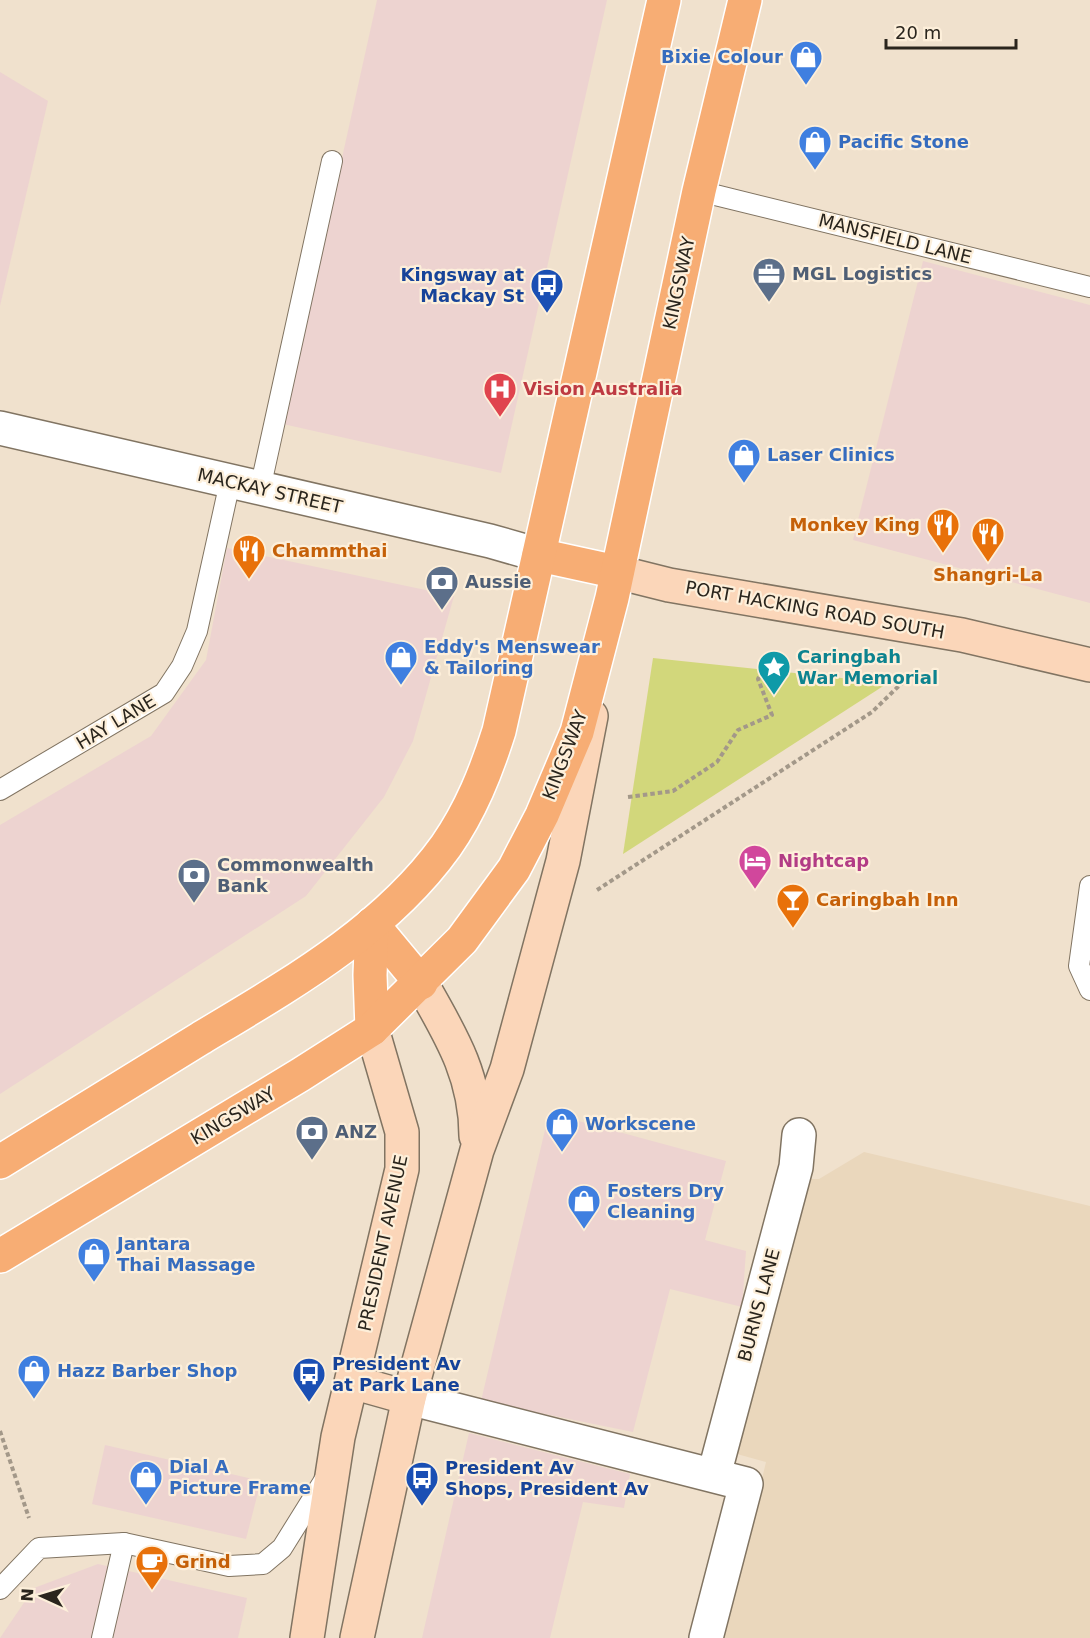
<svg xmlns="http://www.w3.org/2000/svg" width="1090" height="1638" font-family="'DejaVu Sans',sans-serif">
  <rect width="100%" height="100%" fill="#f0e1cd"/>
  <g fill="#edd3d0">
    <polygon points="377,0 607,0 501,473 283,424"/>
    <polygon points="0,72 48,101 0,306"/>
    <polygon points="923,261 1090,305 1090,603 853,540"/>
    <polygon points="227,548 454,596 413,741 384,797 306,896 0,1094 0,825 151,736 206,660"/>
    <polygon points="549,1113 726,1161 705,1240 746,1251 742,1307 670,1289 633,1432 481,1401"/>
    <polygon points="469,1433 630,1474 624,1508 583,1502 550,1638 422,1638"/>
    <polygon points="105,1445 261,1481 246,1539 92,1504"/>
    <polygon points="98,1564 247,1598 238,1638 0,1638 34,1588"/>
  </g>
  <polygon fill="#ead7bc" points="864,1152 1090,1206 1090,1638 724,1638 766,1462 737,1454 811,1179 819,1179"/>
  <polygon fill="#d2d77b" points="653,658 888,683 623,854"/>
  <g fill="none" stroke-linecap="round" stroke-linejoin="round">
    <g stroke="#817462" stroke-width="22">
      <g id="lane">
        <polyline points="699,191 1090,287"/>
        <polyline points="260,489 332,161"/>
        <polyline points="0,790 164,693 182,666 197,631 230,482"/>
        <polyline points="1090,886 1079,966 1090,990"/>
        <polyline points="0,1589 39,1548 124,1543 229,1566 263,1564 282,1548 325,1479"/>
        <polyline points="102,1638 124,1543"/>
      </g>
    </g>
    <g stroke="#817462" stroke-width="36">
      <g id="street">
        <polyline points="0,428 490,541 539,555"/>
        <polyline points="409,1398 746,1484 706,1638"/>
        <polyline points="714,1475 796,1167 799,1135"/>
      </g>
    </g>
    <g stroke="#817462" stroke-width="36">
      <g id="secondary">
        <polyline points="617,572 669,585 962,635 1090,665"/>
        <path d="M421,983C450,1034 476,1075 476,1136"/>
        <polyline points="352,1382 409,1398"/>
        <polyline points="307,1638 338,1437 402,1169 402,1132 372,1029"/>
        <polyline points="357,1638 409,1398 477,1150 507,1069 563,861 591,716"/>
      </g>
    </g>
    <g stroke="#fff" stroke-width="36">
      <g id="primary">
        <polyline points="539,555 617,572"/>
        <polyline points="372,924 421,983"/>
        <polyline points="372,1029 370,975 372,924"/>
        <path d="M0,1162C67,1120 134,1079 201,1038C289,985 385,931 446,846C471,810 486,772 499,731L664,0"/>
        <polyline points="0,1256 300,1075 372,1029 462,940 514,869 542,815 577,732 612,598 699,191 745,0"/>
      </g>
    </g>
    <g stroke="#a39889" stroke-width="4" stroke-dasharray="4.5 3" stroke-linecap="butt">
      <polyline points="628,797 673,791 717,762 738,730 772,715 758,679 769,656"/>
      <polyline points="597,890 872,712 905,680"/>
      <polyline points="0,1431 29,1518"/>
    </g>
    <use href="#lane" stroke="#fff" stroke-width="20"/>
    <use href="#street" stroke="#fff" stroke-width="33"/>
    <use href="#secondary" stroke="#fbd6b9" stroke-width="33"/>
    <use href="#primary" stroke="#f7ad74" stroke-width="33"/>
  </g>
  <defs>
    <g id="shop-pin" transform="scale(1.725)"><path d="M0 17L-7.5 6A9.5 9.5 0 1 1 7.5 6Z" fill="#3f7fe0" stroke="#fdefda"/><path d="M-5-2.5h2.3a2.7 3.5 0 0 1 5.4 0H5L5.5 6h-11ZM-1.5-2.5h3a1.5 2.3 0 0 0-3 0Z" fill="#fff"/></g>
    <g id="office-pin" transform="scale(1.725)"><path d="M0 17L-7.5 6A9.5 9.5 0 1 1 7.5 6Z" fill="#5c6f8a" stroke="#fdefda"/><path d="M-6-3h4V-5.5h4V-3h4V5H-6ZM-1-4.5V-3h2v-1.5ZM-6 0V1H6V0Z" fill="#fff"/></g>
    <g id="bus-pin" transform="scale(1.725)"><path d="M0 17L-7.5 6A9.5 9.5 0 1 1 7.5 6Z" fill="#1a4fb4" stroke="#fdefda"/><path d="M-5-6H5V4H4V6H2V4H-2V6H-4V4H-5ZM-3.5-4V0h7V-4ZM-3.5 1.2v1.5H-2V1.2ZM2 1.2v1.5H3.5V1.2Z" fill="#fff"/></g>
    <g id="hospital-pin" transform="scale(1.725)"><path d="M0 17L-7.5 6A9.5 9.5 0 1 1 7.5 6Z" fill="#e0444e" stroke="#fdefda"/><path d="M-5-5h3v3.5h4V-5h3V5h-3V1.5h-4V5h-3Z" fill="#fff"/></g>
    <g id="restaurant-pin" transform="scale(1.725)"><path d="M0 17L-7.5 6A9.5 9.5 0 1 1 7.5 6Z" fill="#e8710a" stroke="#fdefda"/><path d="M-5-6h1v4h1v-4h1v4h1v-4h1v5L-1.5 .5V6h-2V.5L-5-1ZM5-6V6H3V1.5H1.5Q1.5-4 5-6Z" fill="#fff"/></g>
    <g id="bank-pin" transform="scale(1.725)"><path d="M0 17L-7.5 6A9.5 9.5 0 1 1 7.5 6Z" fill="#5c6f8a" stroke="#fdefda"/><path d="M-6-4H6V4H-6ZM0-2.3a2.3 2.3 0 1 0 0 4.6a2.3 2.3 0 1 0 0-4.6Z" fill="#fff"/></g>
    <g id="sight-pin" transform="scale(1.725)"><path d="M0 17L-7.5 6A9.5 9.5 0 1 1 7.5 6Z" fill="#0f9aa8" stroke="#fdefda"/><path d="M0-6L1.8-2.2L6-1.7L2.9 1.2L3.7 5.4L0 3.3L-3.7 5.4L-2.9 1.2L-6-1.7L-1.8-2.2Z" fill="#fff"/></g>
    <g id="hotel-pin" transform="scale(1.725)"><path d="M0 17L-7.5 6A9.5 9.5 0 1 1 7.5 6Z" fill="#d1479c" stroke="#fdefda"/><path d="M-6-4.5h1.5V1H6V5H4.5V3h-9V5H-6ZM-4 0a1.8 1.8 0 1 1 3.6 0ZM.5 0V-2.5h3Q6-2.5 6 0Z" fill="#fff"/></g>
    <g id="bar-pin" transform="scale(1.725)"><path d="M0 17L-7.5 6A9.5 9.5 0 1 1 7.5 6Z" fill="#e8710a" stroke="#fdefda"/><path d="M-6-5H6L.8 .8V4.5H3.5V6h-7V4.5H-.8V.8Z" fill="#fff"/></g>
    <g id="cafe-pin" transform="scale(1.725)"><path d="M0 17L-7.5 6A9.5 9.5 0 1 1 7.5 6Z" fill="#e8710a" stroke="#fdefda"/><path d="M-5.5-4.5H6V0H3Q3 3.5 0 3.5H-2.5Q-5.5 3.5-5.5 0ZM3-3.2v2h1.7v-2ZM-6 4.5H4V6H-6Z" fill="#fff"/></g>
  </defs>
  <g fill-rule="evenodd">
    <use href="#shop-pin" x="806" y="57"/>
    <use href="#shop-pin" x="815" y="142"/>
    <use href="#office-pin" x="769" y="274"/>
    <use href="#bus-pin" x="547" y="285"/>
    <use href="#hospital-pin" x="500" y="389"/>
    <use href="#shop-pin" x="744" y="455"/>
    <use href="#restaurant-pin" x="943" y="525"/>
    <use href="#restaurant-pin" x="988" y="534"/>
    <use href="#restaurant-pin" x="249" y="551"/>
    <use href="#bank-pin" x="442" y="582"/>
    <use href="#shop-pin" x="401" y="657"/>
    <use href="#sight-pin" x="774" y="667"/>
    <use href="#hotel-pin" x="755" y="861"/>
    <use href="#bank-pin" x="194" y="875"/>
    <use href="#bar-pin" x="793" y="900"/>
    <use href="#shop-pin" x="562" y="1124"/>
    <use href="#bank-pin" x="312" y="1132"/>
    <use href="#shop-pin" x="584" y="1201"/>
    <use href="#shop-pin" x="94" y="1254"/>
    <use href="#shop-pin" x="34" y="1371"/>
    <use href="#bus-pin" x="309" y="1374"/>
    <use href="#shop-pin" x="146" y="1477"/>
    <use href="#bus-pin" x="422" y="1478"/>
    <use href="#cafe-pin" x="152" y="1562"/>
  </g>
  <g text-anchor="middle" stroke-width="4.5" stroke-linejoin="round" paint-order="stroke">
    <g font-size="18" font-weight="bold" fill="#366cbe" stroke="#fdefda" text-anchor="start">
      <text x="783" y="63" text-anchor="end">Bixie Colour</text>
      <text x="838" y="148">Pacific Stone</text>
      <text x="767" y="461">Laser Clinics</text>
      <text x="424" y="653">Eddy's Menswear<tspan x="424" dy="21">&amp; Tailoring</tspan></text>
      <text x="585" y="1130">Workscene</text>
      <text x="607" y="1197">Fosters Dry<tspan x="607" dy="21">Cleaning</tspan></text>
      <text x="117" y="1250">Jantara<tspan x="117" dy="21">Thai Massage</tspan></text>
      <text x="57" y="1377">Hazz Barber Shop</text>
      <text x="169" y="1473">Dial A<tspan x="169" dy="21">Picture Frame</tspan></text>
    </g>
    <g font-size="18" fill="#2a251d" stroke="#fdefda">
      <text transform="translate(895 239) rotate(14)" y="6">MANSFIELD LANE</text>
      <text transform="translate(679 283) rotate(-78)" y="6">KINGSWAY</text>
      <text transform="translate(270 491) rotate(13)" y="6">MACKAY STREET</text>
      <text transform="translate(815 610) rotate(10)" y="6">PORT HACKING ROAD SOUTH</text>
      <text transform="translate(116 722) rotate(-31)" y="6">HAY LANE</text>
      <text transform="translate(565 755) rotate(-69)" y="6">KINGSWAY</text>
      <text transform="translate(233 1116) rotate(-31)" y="6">KINGSWAY</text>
      <text transform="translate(383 1243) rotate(-78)" y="6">PRESIDENT AVENUE</text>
      <text transform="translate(759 1305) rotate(-75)" y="6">BURNS LANE</text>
    </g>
    <g font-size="18" font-weight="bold" fill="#4e5e75" stroke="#fdefda" text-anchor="start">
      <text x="792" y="280">MGL Logistics</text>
      <text x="465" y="588">Aussie</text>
      <text x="217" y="871">Commonwealth<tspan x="217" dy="21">Bank</tspan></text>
      <text x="335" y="1138">ANZ</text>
    </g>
    <g font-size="18" font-weight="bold" fill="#164399" stroke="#fdefda" text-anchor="start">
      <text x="524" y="281" text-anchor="end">Kingsway at<tspan x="524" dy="21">Mackay St</tspan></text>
      <text x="332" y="1370">President Av<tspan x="332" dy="21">at Park Lane</tspan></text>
      <text x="445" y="1474">President Av<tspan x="445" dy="21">Shops, President Av</tspan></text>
    </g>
    <g font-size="18" font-weight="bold" fill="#be3a42" stroke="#fdefda" text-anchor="start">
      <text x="523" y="395">Vision Australia</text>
    </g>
    <g font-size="18" font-weight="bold" fill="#c56008" stroke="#fdefda" text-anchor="start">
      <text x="920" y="531" text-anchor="end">Monkey King</text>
      <text x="272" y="557">Chammthai</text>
      <text x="988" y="581" text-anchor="middle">Shangri-La</text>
      <text x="816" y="906">Caringbah Inn</text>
      <text x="175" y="1568">Grind</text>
    </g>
    <g font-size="18" font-weight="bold" fill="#0d838f" stroke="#fdefda" text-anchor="start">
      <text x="797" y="663">Caringbah<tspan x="797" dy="21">War Memorial</tspan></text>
    </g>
    <g font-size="18" font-weight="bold" fill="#b23c85" stroke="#fdefda" text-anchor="start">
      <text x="778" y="867">Nightcap</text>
    </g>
  </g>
  <g transform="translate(42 1596) rotate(274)" stroke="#fdefda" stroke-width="4.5" paint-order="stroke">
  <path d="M0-4.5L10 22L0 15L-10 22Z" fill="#2a251d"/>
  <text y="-9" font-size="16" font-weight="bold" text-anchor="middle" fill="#2a251d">N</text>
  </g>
  <path d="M886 39v9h130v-9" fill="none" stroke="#2a251d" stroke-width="3"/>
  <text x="895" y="39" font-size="18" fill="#2a251d" stroke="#fdefda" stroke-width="4.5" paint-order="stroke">20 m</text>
</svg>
